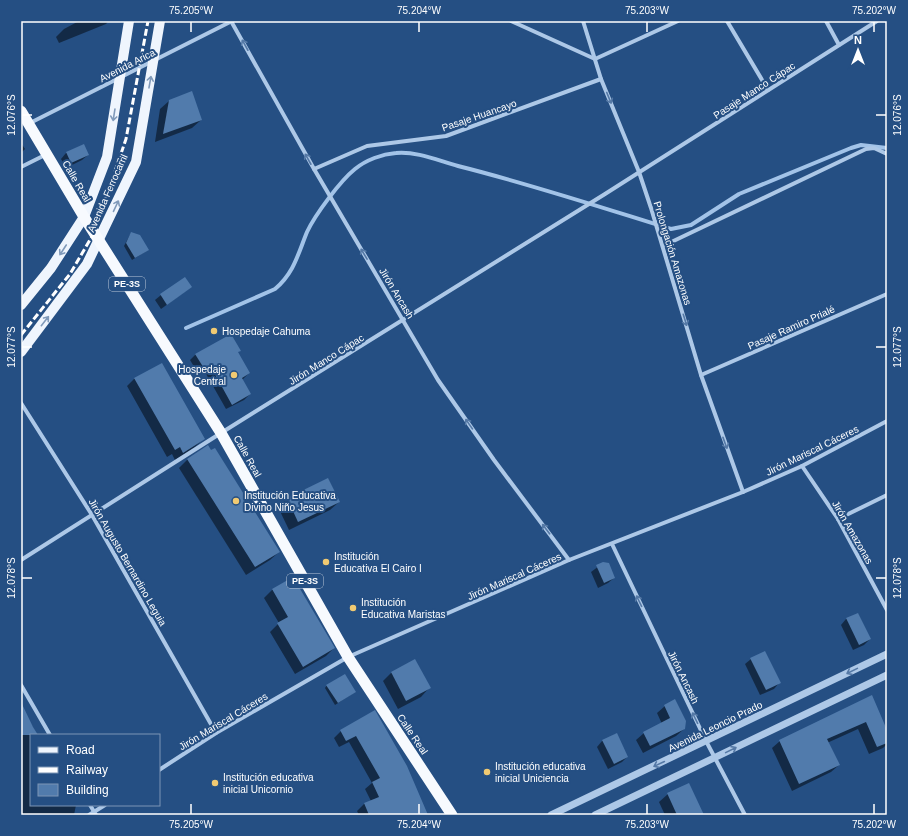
<svg xmlns="http://www.w3.org/2000/svg" width="908" height="836" font-family="Arial,sans-serif">
  <rect width="100%" height="100%" fill="#254f83"/>
  <g fill="#0007">
    <polygon points="79,21 109,21 106,24 59,43 56,37 64,29"/>
    <polygon points="169,101 201,120 192,128 155,142 160,109"/>
    <polygon points="21,143 25,149 21,153"/>
    <polygon points="83,145 88,155 82,160 66,168 61,159 66,153"/>
    <polygon points="131,233 148,250 132,260 124,246"/>
    <polygon points="191,287 161,309 155,300 161,295"/>
    <polygon points="237,353 249,373 242,380 250,394 244,400 226,409 205,372 199,375 190,360 196,354"/>
    <polygon points="162,364 203,439 195,447 175,460 172,454 167,457 127,386 134,379"/>
    <polygon points="188,459 279,552 270,560 246,575 179,468"/>
    <polygon points="328,479 339,502 330,510 289,530 278,507 287,499"/>
    <polygon points="603,563 614,578 608,583 598,588 591,572"/>
    <polygon points="293,578 334,648 326,656 295,674 270,632 279,623 264,598 272,590"/>
    <polygon points="858,614 870,639 864,645 853,650 841,625 846,619"/>
    <polygon points="751,659 779,683 774,689 760,695 745,664"/>
    <polygon points="392,672 429,688 421,697 398,709 383,681"/>
    <polygon points="327,685 355,692 335,705 325,688"/>
    <polygon points="871,697 887,732 887,744 883,748 869,754 858,729 827,743 839,765 831,772 792,791 772,748 780,741"/>
    <polygon points="21,706 37,735 31,735 31,805 76,805 74,815 21,815"/>
    <polygon points="665,706 684,729 676,736 643,753 636,740 644,733 662,724 657,713"/>
    <polygon points="374,712 426,815 359,815 357,811 364,804 371,801 365,789 372,783 349,742 339,747 334,738 341,731"/>
    <polygon points="616,734 627,757 622,762 608,769 597,747 602,741"/>
    <polygon points="668,794 703,815 665,815 659,802"/>
  </g>
  <g fill="none" stroke-linecap="round" stroke-linejoin="round">
    <path stroke="#a2c3e8" stroke-width="4" d="M186,328L275,289C294,273 298,254 307,232C315,215 340,181 355,169C366,160 382,154 396,153C417,151 439,161 458,166C530,184 600,207 671,229L691,225L739,194L851,148L861,145L887,148"/>
  </g>
  <g fill="#517bac">
    <polygon points="192,91 202,120 163,134 169,100"/>
    <polygon points="84,144 89,155 71,163 66,152"/>
    <polygon points="131,232 140,235 149,250 135,258 126,243"/>
    <polygon points="185,277 192,287 167,305 160,294"/>
    <polygon points="231,334 241,351 238,352 250,373 242,378 251,394 232,405 211,367 205,370 195,354"/>
    <polygon points="162,363 205,439 183,453 180,447 175,450 134,378"/>
    <polygon points="208,445 211,450 215,448 280,552 255,567 187,459"/>
    <polygon points="328,478 340,502 298,522 287,498"/>
    <polygon points="603,562 609,563 615,578 604,583 596,565"/>
    <polygon points="293,577 335,648 303,667 277,623 288,617 272,589"/>
    <polygon points="858,613 871,639 859,645 846,618"/>
    <polygon points="765,651 781,683 766,690 750,658"/>
    <polygon points="415,659 431,688 406,701 391,672"/>
    <polygon points="345,674 356,692 338,703 326,685"/>
    <polygon points="872,695 887,730 887,743 877,747 866,722 827,739 840,765 799,784 779,740"/>
    <polygon points="675,699 686,721 685,729 650,746 643,732 670,718 664,705"/>
    <polygon points="21,702 33,727 38,735 21,735"/>
    <polygon points="375,710 407,766 428,815 369,815 364,803 379,797 372,782 380,778 356,736 346,741 340,730"/>
    <polygon points="617,733 628,757 614,764 602,740"/>
    <polygon points="689,783 704,815 677,815 667,793"/>
  </g>
  <g fill="none" stroke-linecap="round" stroke-linejoin="round">
    <g stroke="#adc8e7" stroke-width="4">
      <polyline points="231,21 314,169 438,380 494,460 569,560"/>
      <polyline points="511,21 595,59 678,21"/>
      <polyline points="583,21 601,79 639,172 651,208 701,375 743,492"/>
      <polyline points="727,21 768,90"/>
      <polyline points="826,21 839,45"/>
      <polyline points="30,123 232,21"/>
      <polyline points="21,167 47,154"/>
      <polyline points="314,169 367,146 446,136 601,79"/>
      <polyline points="663,246 866,149 874,148 887,154"/>
      <polyline points="701,375 887,294"/>
      <polyline points="21,403 92,515 216,733"/>
      <polyline points="802,466 838,519 887,610"/>
      <polyline points="838,519 887,495"/>
      <polyline points="612,544 706,741 745,815"/>
      <polyline points="21,560 221,433 605,194 877,21"/>
      <polyline points="21,685 50,735"/>
      <polyline points="159,770 216,733 348,657 569,560 743,492 802,466 887,421"/>
      <polyline points="90,805 96,815"/>
      <polyline points="89,815 105,805"/>
    </g>
    <g stroke="#adc8e7" stroke-width="7">
      <polyline points="551,815 887,654"/>
      <polyline points="595,815 887,675"/>
    </g>
    <g stroke="#eff5fd" stroke-width="10">
      <polyline points="21,305 51,268 84,217 107,157 129,21"/>
      <polyline points="21,352 87,264 136,162 160,21"/>
    </g>
    <polyline stroke="#f7fafe" stroke-width="11" points="21,111 84,217 221,433 348,657 452,815"/>
    <polyline stroke="#fff" stroke-width="3" stroke-dasharray="7 3" stroke-linecap="butt" points="21,335 70,274 94,233 126,139 148,21"/>
  </g>
  <defs><path id="oneway-shaft" d="M-6 0H5M1.5-3L5.5 0L1.5 3" fill="none" stroke-width="1.6" stroke-linecap="round" stroke-linejoin="round"/></defs>
  <g stroke="#5579a6">
    <use href="#oneway-shaft" transform="translate(245 45) rotate(-119)"/>
    <use href="#oneway-shaft" transform="translate(609 98) rotate(68)"/>
    <use href="#oneway-shaft" transform="translate(308 159) rotate(-119)"/>
    <use href="#oneway-shaft" transform="translate(364 254) rotate(-121)"/>
    <use href="#oneway-shaft" transform="translate(685 320) rotate(73)"/>
    <use href="#oneway-shaft" transform="translate(469 424) rotate(-125)"/>
    <use href="#oneway-shaft" transform="translate(725 443) rotate(70)"/>
    <use href="#oneway-shaft" transform="translate(546 529) rotate(-127)"/>
    <use href="#oneway-shaft" transform="translate(639 601) rotate(-116)"/>
    <use href="#oneway-shaft" transform="translate(852 671) rotate(154)"/>
    <use href="#oneway-shaft" transform="translate(695 718) rotate(-116)"/>
    <use href="#oneway-shaft" transform="translate(731 750) rotate(-26)"/>
    <use href="#oneway-shaft" transform="translate(659 764) rotate(155)"/>
  </g>
  <g stroke="#809aba">
    <use href="#oneway-shaft" transform="translate(150 82) rotate(-80)"/>
    <use href="#oneway-shaft" transform="translate(114 115) rotate(99)"/>
    <use href="#oneway-shaft" transform="translate(116 206) rotate(-65)"/>
    <use href="#oneway-shaft" transform="translate(63 250) rotate(123)"/>
    <use href="#oneway-shaft" transform="translate(45 321) rotate(-52)"/>
  </g>
  <path fill="none" stroke="#fff" stroke-width="1.5" d="M191,22V32M419,22V32M647,22V32M874,22V32M22,115H32M876,115H886M22,347H32M876,347H886M22,578H32M876,578H886M191,804V814M419,804V814M647,804V814M874,804V814"/>
  <g fill="#f1ca72" stroke="#254f83" stroke-width="1.5">
    <circle cx="214" cy="331" r="4"/>
    <circle cx="234" cy="375" r="4"/>
    <circle cx="236" cy="501" r="4"/>
    <circle cx="326" cy="562" r="4"/>
    <circle cx="353" cy="608" r="4"/>
    <circle cx="487" cy="772" r="4"/>
    <circle cx="215" cy="783" r="4"/>
  </g>
  <g text-anchor="middle" stroke-width="4" stroke-linejoin="round" paint-order="stroke">
    <g fill="#254f83" stroke="#becada" stroke-width="1">
      <rect x="109" y="277" width="36" height="14" rx="3"/>
      <rect x="287" y="574" width="36" height="14" rx="3"/>
    </g>
    <g font-size="9" font-weight="bold" fill="#fff">
      <text x="127" y="287">PE-3S</text>
      <text x="305" y="584">PE-3S</text>
    </g>
    <g font-size="10" fill="#fff" stroke="#254f83">
      <text transform="translate(127 65) rotate(-27)" y="4">Avenida Arica</text>
      <text transform="translate(754 90) rotate(-33)" y="4">Pasaje Manco Cápac</text>
      <text transform="translate(479 115) rotate(-19)" y="4">Pasaje Huancayo</text>
      <text transform="translate(77 181) rotate(60)" y="4">Calle Real</text>
      <text transform="translate(107 193) rotate(-66)" y="4">Avenida Ferrocarril</text>
      <text transform="translate(673 253) rotate(73)" y="4">Prolongación Amazonas</text>
      <text transform="translate(397 293) rotate(59)" y="4">Jirón Ancash</text>
      <text transform="translate(791 327) rotate(-24)" y="4">Pasaje Ramiro Prialé</text>
      <text transform="translate(326 359) rotate(-32)" y="4">Jirón Manco Cápac</text>
      <text transform="translate(812 450) rotate(-26)" y="4">Jirón Mariscal Cáceres</text>
      <text transform="translate(248 456) rotate(61)" y="4">Calle Real</text>
      <text transform="translate(853 532) rotate(60)" y="4">Jirón Amazonas</text>
      <text transform="translate(128 562) rotate(60)" y="4">Jirón Augusto Bernardino Leguia</text>
      <text transform="translate(514 576) rotate(-24)" y="4">Jirón Mariscal Cáceres</text>
      <text transform="translate(684 677) rotate(64)" y="4">Jirón Ancash</text>
      <text transform="translate(223 721) rotate(-31)" y="4">Jirón Mariscal Cáceres</text>
      <text transform="translate(715 726) rotate(-26)" y="4">Avenida Leoncio Prado</text>
      <text transform="translate(413 734) rotate(56)" y="4">Calle Real</text>
    </g>
    <g font-size="10" fill="#fff" stroke="#254f83" text-anchor="start">
      <text x="222" y="335">Hospedaje Cahuma</text>
      <text x="226" y="373" text-anchor="end">Hospedaje<tspan x="226" dy="12">Central</tspan></text>
      <text x="244" y="499">Institución Educativa<tspan x="244" dy="12">Divino Niño Jesus</tspan></text>
      <text x="334" y="560">Institución<tspan x="334" dy="12">Educativa El Cairo I</tspan></text>
      <text x="361" y="606">Institución<tspan x="361" dy="12">Educativa Maristas</tspan></text>
      <text x="495" y="770">Institución educativa<tspan x="495" dy="12">inicial Uniciencia</tspan></text>
      <text x="223" y="781">Institución educativa<tspan x="223" dy="12">inicial Unicornio</tspan></text>
    </g>
  </g>
  <rect width="908" height="836" fill="none" stroke="#254f83" stroke-width="44"/>
  <rect x="30" y="734" width="130" height="72" fill="#254f83" stroke="#7c95b5"/>
  <rect x="38" y="747" width="20" height="6" fill="#eff5fd" stroke="#7c95b5"/>
  <text x="66" y="754" font-size="12" fill="#ffffff">Road</text>
  <rect x="38" y="767" width="20" height="6" fill="#ffffff" stroke="#7c95b5"/>
  <text x="66" y="774" font-size="12" fill="#ffffff">Railway</text>
  <rect x="38" y="784" width="20" height="12" fill="#517bac" stroke="#7c95b5"/>
  <text x="66" y="794" font-size="12" fill="#ffffff">Building</text>
  <g transform="translate(858 50)" stroke="#254f83" stroke-width="3" paint-order="stroke">
  <path d="M0-3L7 15L0 10L-7 15Z" fill="#ffffff"/>
  <text y="-6" font-size="11" font-weight="bold" text-anchor="middle" fill="#ffffff">N</text>
  </g>
  <rect x="22" y="22" width="864" height="792" fill="none" stroke="#fff" stroke-width="1.5"/>
  <g font-size="10" text-anchor="middle" fill="#fff">
    <text x="191" y="14">75.205°W</text>
    <text x="419" y="14">75.204°W</text>
    <text x="647" y="14">75.203°W</text>
    <text x="874" y="14">75.202°W</text>
    <text transform="translate(11 115) rotate(-90)" y="4">12.076°S</text>
    <text transform="translate(897 115) rotate(-90)" y="4">12.076°S</text>
    <text transform="translate(11 347) rotate(-90)" y="4">12.077°S</text>
    <text transform="translate(897 347) rotate(-90)" y="4">12.077°S</text>
    <text transform="translate(11 578) rotate(-90)" y="4">12.078°S</text>
    <text transform="translate(897 578) rotate(-90)" y="4">12.078°S</text>
    <text x="191" y="828">75.205°W</text>
    <text x="419" y="828">75.204°W</text>
    <text x="647" y="828">75.203°W</text>
    <text x="874" y="828">75.202°W</text>
  </g>
</svg>
